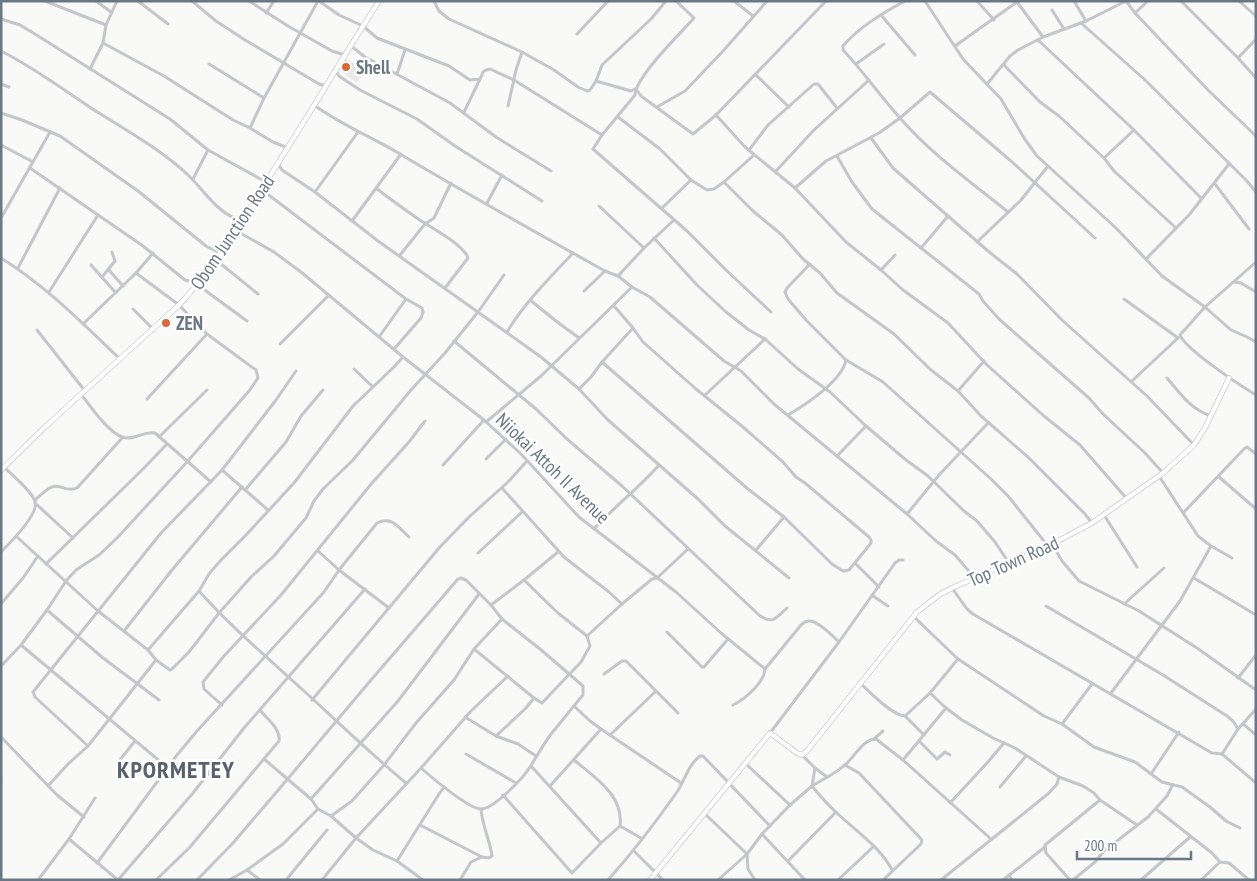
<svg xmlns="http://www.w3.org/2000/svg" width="1257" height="881" font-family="'PT Sans Narrow',sans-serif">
  <rect width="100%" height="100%" fill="#f9f9f7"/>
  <polygon fill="#e7e8e8" points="344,58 365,70 357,83 338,69"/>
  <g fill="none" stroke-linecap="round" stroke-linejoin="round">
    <g stroke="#b5babf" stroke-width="5.5">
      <g id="secondary">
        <path d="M1,470L45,427L179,305C212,270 236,229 262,188C302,127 339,63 379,1"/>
        <polyline points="650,880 770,733 797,753 802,755 807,751 917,612 939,595 952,588 1052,544 1092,523 1163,473 1194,445 1205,428 1229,378"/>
      </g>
    </g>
    <g stroke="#c3c6ca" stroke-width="3">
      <polyline points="45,1 106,25"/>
      <polyline points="96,1 111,12"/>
      <polyline points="138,1 168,24"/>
      <polyline points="192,1 216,21 245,40 319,84 326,86"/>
      <polyline points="249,1 288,26 332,51 345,55"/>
      <polyline points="319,1 339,15 363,26 377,38 449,66 470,80 480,79 483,72 486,70 490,69 514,80 602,135"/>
      <polyline points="434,1 439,11 449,19 522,52 554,70 578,87 587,91 590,90 596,81 631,91 635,89"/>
      <path d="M676,1L694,18C680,34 636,76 635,95L602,135L593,149L687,231L726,270L771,312"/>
      <polyline points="734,1 753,16"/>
      <path d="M905,1C883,13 859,27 843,46V50C863,71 880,96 900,118C931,154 971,182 1008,212"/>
      <polyline points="925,1 963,59 1001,99 1024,138 1037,156 1116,228 1162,276 1205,307 1231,330 1247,337 1256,342"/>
      <polyline points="977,1 994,20"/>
      <polyline points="1074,1 1086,21"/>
      <polyline points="1126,1 1135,13 1148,1"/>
      <polyline points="1181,1 1238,58 1256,78"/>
      <polyline points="1239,1 1256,16"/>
      <polyline points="1017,2 1043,37"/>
      <polyline points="1052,10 1064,29"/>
      <polyline points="266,13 274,1"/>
      <polyline points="1135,13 1209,91 1256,136"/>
      <polyline points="881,15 915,55"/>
      <polyline points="1,19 20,25 35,34 170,119 208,150 266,182"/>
      <polyline points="1081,23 1144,79 1246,180 1256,192"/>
      <polyline points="577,34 608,1"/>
      <polyline points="1038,40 1134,130 1202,199"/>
      <polyline points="103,43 164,76 233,120 250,128 273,142 288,148"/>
      <polyline points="351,46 365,57 450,103 496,137 551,171"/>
      <polyline points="955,46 1017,2"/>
      <path d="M1,51C33,67 61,88 91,108C124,129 159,148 188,175C203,189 220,217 242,220"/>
      <polyline points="1238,58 1256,39"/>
      <polyline points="209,64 264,98"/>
      <polyline points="856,64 884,44"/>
      <polyline points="1004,65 1040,102 1059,116 1104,158 1114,171 1176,228"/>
      <polyline points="90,69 103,43 106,25 117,1"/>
      <polyline points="336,71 339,76 360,90 417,119 455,146 542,201"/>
      <polyline points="397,74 405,50"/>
      <polyline points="756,75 789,107"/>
      <polyline points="596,81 602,65 651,19 666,1"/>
      <polyline points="1,84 9,87"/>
      <polyline points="987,84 1010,56 1018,50 1043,37 1086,21 1126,1"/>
      <polyline points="636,89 641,96 693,134 716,115 826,1"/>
      <path d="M314,105C341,125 372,137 400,154C467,194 537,233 605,271L618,276L632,287L650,297L724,361L741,371L774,404L907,514L936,541L955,555L974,577"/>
      <polyline points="508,106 516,70 522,52"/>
      <polyline points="657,107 685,91 724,50 767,1"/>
      <polyline points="464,112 480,79"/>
      <polyline points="1,113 22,120 60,136 138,191 206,246 220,253"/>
      <polyline points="716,115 745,147 795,188 846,242 881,270 903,290 948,323 987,365 1044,416 1080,445 1127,499"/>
      <polyline points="618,117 660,149 691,180 707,190 714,189 724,182 754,155"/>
      <polyline points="250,128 264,98 318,1"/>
      <polyline points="871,138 893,168 988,251 1017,274 1063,321 1147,396 1194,445"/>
      <polyline points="1,145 33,162"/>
      <polyline points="749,150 768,125 814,84 818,84 837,108"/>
      <polyline points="837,156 852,182 872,209 979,294 983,301 999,319 1089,398 1103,414 1145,453 1163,473"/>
      <polyline points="1104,158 1134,130"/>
      <polyline points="278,164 282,170 315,192 378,241 541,357 579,389 591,377 602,362 748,489 784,517 832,564 843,571 849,570 871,543 871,540 869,537 805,483 796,477 783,462 743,427 696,389 643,342 633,328 614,306"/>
      <polyline points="30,168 143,246 185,280 198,283 206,291 247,321"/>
      <polyline points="775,172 814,130 869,80"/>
      <polyline points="193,179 208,150"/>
      <polyline points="724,182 753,211 782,235 803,259 820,273 837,293 894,334 931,370 958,391 981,416 1029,458 1085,514 1092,523"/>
      <polyline points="1215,184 1249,229"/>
      <polyline points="263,188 270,196 406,299 422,308 423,312 421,318 394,349"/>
      <polyline points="795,188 826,161 879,133 900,118 930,92 1011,161 1095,238"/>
      <path d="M377,189C389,198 401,207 414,216C427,226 464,244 468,258L445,288"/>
      <polyline points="315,192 358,132"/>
      <polyline points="487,203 502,175"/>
      <polyline points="599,206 644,248"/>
      <polyline points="662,208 691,180"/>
      <polyline points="1,218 50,132"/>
      <polyline points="352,221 401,154"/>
      <path d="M238,227L242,234L274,252L301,272L403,357L484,420L521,454L579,517L676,592L721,633L765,669L801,625C803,623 806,621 809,621C817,620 834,637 839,642"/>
      <polyline points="654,238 697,285 726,312 749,330 765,339 798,369 830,392 866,426 906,460 928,476 964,511 977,521 995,542 1009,563"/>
      <polyline points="977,242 1021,200 1048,166"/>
      <polyline points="921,248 948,216"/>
      <polyline points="400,255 425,224 434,218 451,183"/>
      <path d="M1,258C46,286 82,323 120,359"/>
      <polyline points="1146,259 1189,215 1229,164"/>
      <polyline points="216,260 258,294"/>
      <path d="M1256,262L1205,307L1180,335C1185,349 1241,386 1256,395"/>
      <polyline points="810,264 787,288 785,292 788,299 806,320 846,360 883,382 991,479 1008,496 1048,546"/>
      <polyline points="91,265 116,293"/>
      <polyline points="18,268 60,188"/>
      <polyline points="109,270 123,286"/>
      <polyline points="881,270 895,255"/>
      <polyline points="618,276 644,248 674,220"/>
      <polyline points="102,277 115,261 112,252"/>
      <polyline points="1235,282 1241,283 1256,292"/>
      <polyline points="584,291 605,271"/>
      <polyline points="49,292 98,215"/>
      <polyline points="1124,299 1178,338"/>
      <polyline points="530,300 556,321 579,338"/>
      <polyline points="133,309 153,329"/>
      <polyline points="83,324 136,273 153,253"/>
      <polyline points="37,330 85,391"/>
      <path d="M507,332C525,302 550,278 573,253"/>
      <polyline points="379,337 406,299"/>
      <path d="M454,341L536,409L567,439L622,486L759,615C773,625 776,618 787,608"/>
      <polyline points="280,344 329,295"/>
      <polyline points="602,362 633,328"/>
      <polyline points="354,369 373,387"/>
      <path d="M1167,378C1181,394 1189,408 1211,416"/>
      <polyline points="1132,381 1178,338"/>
      <polyline points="579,389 608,420 698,499 725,526 789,578"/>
      <polyline points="958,391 984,361"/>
      <path d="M81,394C90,406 112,438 127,438C137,438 146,431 155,433L211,482"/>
      <polyline points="705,395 765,339"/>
      <polyline points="147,399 207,334"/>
      <path d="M788,415C805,405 842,381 846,360"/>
      <polyline points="486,422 541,376 632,287"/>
      <polyline points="159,437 207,390"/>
      <polyline points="837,456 866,426"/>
      <polyline points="486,459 506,439"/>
      <polyline points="443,465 484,420"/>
      <polyline points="222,470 268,510"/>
      <polyline points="1159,476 1198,536 1211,546 1232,558"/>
      <polyline points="1219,477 1256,509"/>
      <polyline points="502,488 564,557 609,592 622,604"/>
      <polyline points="245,490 286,442 301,416 323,390"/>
      <path d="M35,500C40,496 46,489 52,487C60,483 66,493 77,488L123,437"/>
      <polyline points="35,503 73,538"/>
      <polyline points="1184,512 1244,449 1247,447 1256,454"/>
      <polyline points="907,514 939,475 989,422"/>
      <polyline points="1104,515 1137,567"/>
      <path d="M594,529C615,506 639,488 659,465"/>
      <polyline points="17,537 98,611 148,650 156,660 170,670 173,668 189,652 219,613 251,577 274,556 306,518 314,501 323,489 353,460 411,390 445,353 478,312 504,275"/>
      <polyline points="1052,544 1062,561 1079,581 1139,611 1197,648 1256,690"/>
      <polyline points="756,550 784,517"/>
      <polyline points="318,551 339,570 389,608"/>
      <path d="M1,552C10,543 39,514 35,502C33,492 12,475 4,467"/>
      <polyline points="478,553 522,512"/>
      <polyline points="855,563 879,587"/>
      <polyline points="46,564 144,468 167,444"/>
      <polyline points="1194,578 1256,615"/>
      <polyline points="524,580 558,552"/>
      <polyline points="952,588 967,609 973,614 1212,753 1222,754 1256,783"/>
      <path d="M199,591C231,627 268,658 304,691C338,722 371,754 406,783"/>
      <polyline points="873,596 888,606"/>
      <polyline points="1,604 23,578 38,556"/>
      <polyline points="1124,604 1164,568"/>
      <polyline points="1046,606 1163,675 1227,716 1233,721 1238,729"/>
      <polyline points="47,610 103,658 159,700"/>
      <polyline points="913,616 958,659 1044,716 1062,724 1094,747 1135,762 1162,782 1182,787 1210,807 1226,821 1240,828"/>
      <polyline points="124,631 172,570 242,487"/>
      <polyline points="667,632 702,667 704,667 728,639"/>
      <polyline points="587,636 622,604 652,579 657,578 688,549"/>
      <polyline points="21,645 168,768"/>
      <polyline points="474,649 534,698 542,703 581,662 590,646 587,636 558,613 524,580 491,605"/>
      <polyline points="148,650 199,591 209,574 221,560 246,535 294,483 353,406 394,367 403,357"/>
      <polyline points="1,666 21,645 47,610 66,581 76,570 99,555 117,538 187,462 249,391 258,378 256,370 207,334 179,305 136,273"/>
      <polyline points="604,674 622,661 626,661 678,713"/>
      <polyline points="1238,678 1256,655"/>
      <path d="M861,684C871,693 892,715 905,716L930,693L958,659"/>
      <polyline points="930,693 946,708 962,720 993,738 1015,748 1059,777 1083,786 1094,793 1100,800 1137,825"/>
      <polyline points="1111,693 1180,601 1211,546"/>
      <polyline points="312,700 439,548 469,517 508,482 527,461"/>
      <polyline points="222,705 204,689 203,682 224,656 281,595 372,483 409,442 425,421"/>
      <path d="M733,705C745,699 764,683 765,669"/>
      <polyline points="574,706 590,721 601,729 681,783"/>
      <polyline points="905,716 924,735"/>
      <polyline points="465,717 496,736 518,744 536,756"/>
      <polyline points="1062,724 1092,684"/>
      <polyline points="1243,724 1256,735"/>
      <polyline points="770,733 839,642 895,563 899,560 903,560"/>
      <polyline points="610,735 655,692"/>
      <polyline points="496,736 526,708 534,698"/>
      <polyline points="1,737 57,795 84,817"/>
      <polyline points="875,738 883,731"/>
      <polyline points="919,741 937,759 945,752 950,755"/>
      <polyline points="88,746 35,697 33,692 161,533 222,470 276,400 296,371"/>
      <polyline points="466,754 516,783"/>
      <polyline points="1222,754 1238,729 1256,709"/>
      <polyline points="802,755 815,768 827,777"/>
      <polyline points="264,759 311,799 318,809 331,816 356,838 373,850 397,861 423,880"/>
      <path d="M574,760C594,777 624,795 620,826"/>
      <polyline points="903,760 946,708"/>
      <polyline points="119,761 135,741"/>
      <polyline points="746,764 790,805"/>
      <polyline points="845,765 859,773 922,840 921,844 883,880"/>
      <polyline points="531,766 601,843"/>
      <polyline points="1151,774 1179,732"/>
      <polyline points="1,777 1,783"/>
      <polyline points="48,786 68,764 88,746 156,660"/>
      <polyline points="550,786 601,729"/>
      <polyline points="1000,787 1026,756"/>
      <polyline points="503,795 572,873 601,843 620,826 641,838"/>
      <polyline points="311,799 398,701 479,594"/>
      <polyline points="950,803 987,763 1004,743"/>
      <polyline points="1156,809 1212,853 1220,862 1229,863 1249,880"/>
      <polyline points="704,813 747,854 748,869 755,880"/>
      <polyline points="331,816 352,801 384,765 416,723 454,680 474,649 502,619"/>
      <path d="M420,825L482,857L489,858L492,856C490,840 482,825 481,809"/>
      <polyline points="762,834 805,880"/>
      <polyline points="69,839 118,880"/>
      <polyline points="634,851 663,880"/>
      <polyline points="789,860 836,812"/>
      <polyline points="397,861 439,794 444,787"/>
      <path d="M97,863L177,755L197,731L324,592L339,570L377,523C392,516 398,527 409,537"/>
      <polyline points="247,870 260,880"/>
      <path d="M892,870C881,848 856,831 838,814C829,806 820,796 812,786C823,779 837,773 846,764C855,756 863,739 876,739L903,760L991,839"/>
      <polyline points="1009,875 1012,880"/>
      <polyline points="38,880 69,839 95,798"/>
      <polyline points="118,880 193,793 244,728 365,589"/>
      <path d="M156,880L190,847L279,741C281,729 267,719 260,710"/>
      <path d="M197,880L233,843L280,788L371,680L458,579L461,578L466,580L491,605L502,619L540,649L583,686V695C572,708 562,721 551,734C543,745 537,756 530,767C524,777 494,809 481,809C469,809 431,777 421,768"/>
      <polyline points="229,880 247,870 283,844 318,809"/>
      <polyline points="286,880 327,830"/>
      <polyline points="322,880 356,838 421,768 471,711 508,676"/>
      <polyline points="460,880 471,862 482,857"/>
      <path d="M608,880C633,852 656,822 677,792C685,780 688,765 700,756H703L770,826"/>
      <polyline points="718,880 747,854 762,834 790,805 812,786 815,768"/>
      <polyline points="838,880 873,847"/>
      <polyline points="941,880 1049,793 1057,784 1059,777"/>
      <polyline points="1003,880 1045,847"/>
      <polyline points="1070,880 1046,853 1045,845 1100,800"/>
      <polyline points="1073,880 1095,862 1104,851 1148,817 1167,796 1172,786"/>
      <polyline points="1141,880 1190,837"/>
      <polyline points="1201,880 1220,862"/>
    </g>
    <use href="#secondary" stroke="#fff" stroke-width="4.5"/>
  </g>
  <g fill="#d86938" stroke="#fff" stroke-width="2">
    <circle cx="346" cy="67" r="5"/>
    <circle cx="166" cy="323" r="5"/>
  </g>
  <g text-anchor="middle" stroke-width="5" stroke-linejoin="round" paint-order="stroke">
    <g font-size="19" font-weight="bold" fill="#6a7886" stroke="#fff" text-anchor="start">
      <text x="356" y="74">Shell</text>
      <text x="176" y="330">ZEN</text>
    </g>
    <g font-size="19" fill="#6a7886" stroke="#fff">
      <text transform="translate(232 232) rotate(-56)" y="7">Obom Junction Road</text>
      <text transform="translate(553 468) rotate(44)" y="7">Niiokai Attoh II Avenue</text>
      <text transform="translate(1013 561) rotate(-24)" y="7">Top Town Road</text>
    </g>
    <g font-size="24" font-weight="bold" letter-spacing="1" fill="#58616c" stroke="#fff">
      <text x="176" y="778">KPORMETEY</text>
    </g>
  </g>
  <rect width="1257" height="881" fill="none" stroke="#6a7886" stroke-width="5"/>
  <path d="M1077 851v8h114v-8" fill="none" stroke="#6a7886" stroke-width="2.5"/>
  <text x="1084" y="851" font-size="15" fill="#6a7886" stroke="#ffffff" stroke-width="4" paint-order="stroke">200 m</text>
</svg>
